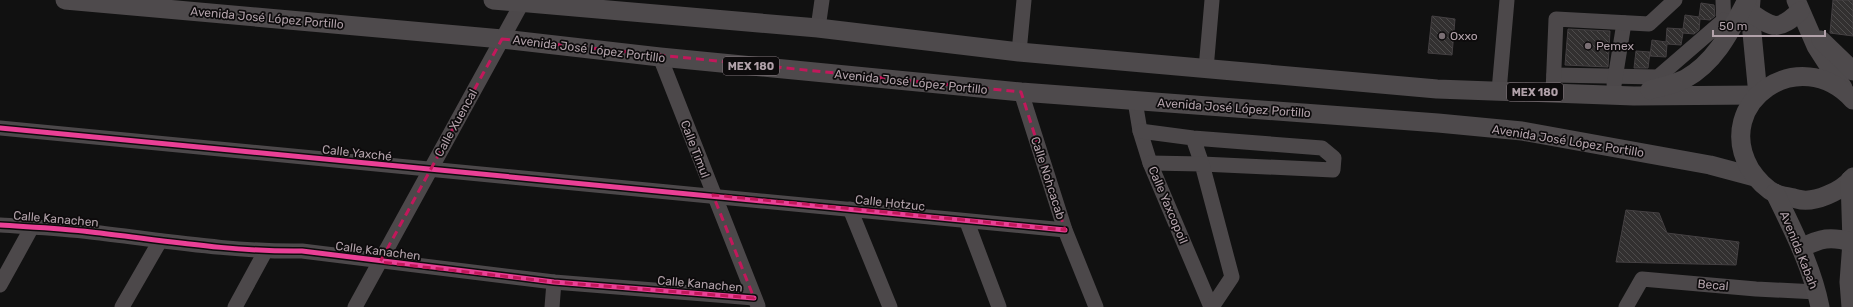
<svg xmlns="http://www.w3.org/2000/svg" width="1853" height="307" font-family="Rubik,sans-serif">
  <defs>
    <pattern id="building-back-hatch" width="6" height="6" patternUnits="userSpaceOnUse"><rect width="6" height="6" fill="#323030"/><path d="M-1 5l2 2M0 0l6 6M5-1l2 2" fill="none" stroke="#4d4b4b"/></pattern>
  </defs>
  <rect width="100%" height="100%" fill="#111"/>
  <g fill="url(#building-back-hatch)" stroke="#444042">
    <polygon points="1833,0 1853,0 1853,36 1830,33"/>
    <polygon points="1701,3 1714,5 1715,16 1710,20 1700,19 1699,30 1694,34 1683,33 1681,45 1667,44 1666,57 1650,56 1652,40 1666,42 1667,28 1683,29 1685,15 1699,17"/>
    <polygon points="1432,16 1455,19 1452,55 1428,53"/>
    <polygon points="1568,29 1610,31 1608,67 1565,65"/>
    <polygon points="1636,51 1650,52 1648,68 1634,68"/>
    <polygon points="1626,210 1659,213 1667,233 1739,242 1736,265 1616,262"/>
  </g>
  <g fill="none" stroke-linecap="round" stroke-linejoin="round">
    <g stroke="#4c484a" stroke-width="15">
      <polyline points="1723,0 1724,29"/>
      <polyline points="818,28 822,0"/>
      <polyline points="1019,52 1024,0"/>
      <polyline points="660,57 758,306"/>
      <polyline points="1206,69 1212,0"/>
      <polyline points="1554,75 1658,77 1724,20"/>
      <polyline points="1614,85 1624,23"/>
      <polyline points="1499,91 1507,0"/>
      <polyline points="1021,92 1065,230 1096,307"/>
      <polyline points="1553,92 1556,19 1649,24 1675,0"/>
      <polyline points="1135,101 1140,131 1150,163 1211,307"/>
      <polyline points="0,128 1065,230"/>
      <polyline points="1140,131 1193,138 1322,148 1334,158 1333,170 1202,164 1193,138"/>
      <polyline points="1150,163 1202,164 1232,277 1212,307"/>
      <polyline points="850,209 890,307"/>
      <polyline points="967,222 999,307"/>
      <path d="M0,225C30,227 61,228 91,232C161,240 231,252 302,251L554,282L754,298"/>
      <polyline points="0,285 32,227"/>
      <polyline points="122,307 160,241"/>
      <polyline points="235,307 265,252"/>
      <polyline points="355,307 522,3"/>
      <polyline points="552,307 554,282"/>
      <polyline points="1626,307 1642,279 1756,289 1817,292"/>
    </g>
    <g stroke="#4e4a4c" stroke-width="19">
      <polyline points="65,0 502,39 660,57 1021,92 1438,123 1522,131 1710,165 1755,177"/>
      <polyline points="493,0 818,28 1019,52 1437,89 1634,96 1758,95"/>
      <polyline points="1751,0 1750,12 1758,95"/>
      <polyline points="1796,0 1816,46 1843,88"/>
      <path d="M1750,12C1773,29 1779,31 1800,11"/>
      <polyline points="1821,40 1853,71"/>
      <path d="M1650,90C1661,87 1675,84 1685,79C1716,62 1731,30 1747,0"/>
      <path d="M1853,100C1800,42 1712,102 1750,169C1756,178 1766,189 1776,194C1782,196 1790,197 1797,199C1814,204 1842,191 1853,177"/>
      <polyline points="1850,180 1852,242 1849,282 1851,307"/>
      <path d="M1775,193C1793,230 1812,267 1820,307"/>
      <path d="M1801,248C1821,238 1830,236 1852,242"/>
    </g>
    <g stroke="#0d0b0c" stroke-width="8">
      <g id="cycleway">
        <polyline points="0,128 1065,230"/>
        <path d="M0,225C30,227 61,228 91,232C161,240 231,252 302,251L554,282L754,298"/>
      </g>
    </g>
    <use href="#cycleway" stroke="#ea4096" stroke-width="5"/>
  </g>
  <path fill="none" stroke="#c2185b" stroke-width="3" stroke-dasharray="8 5" stroke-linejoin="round" d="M502,39L1021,92L1065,230L713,195L754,298L554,282L380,262Z"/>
  <g fill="#7a6f74" stroke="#0d0b0c" stroke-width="1.5">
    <circle cx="1442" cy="36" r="4"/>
    <circle cx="1588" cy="46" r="4"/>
  </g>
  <g text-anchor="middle" stroke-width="3.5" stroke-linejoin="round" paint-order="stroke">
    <g fill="#0d0b0c" stroke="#80757b" stroke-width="1">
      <rect x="723" y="57" width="56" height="18" rx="3"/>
      <rect x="1507" y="83" width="56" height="18" rx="3"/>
    </g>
    <g font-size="11" font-weight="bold" fill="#b2a2aa">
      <text x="751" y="70">MEX 180</text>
      <text x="1535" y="96">MEX 180</text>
    </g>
    <g font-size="12" fill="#b2a2aa" stroke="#0d0b0c">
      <text transform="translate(267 18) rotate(5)" y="4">Avenida José López Portillo</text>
      <text transform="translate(589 49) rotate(7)" y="4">Avenida José López Portillo</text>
      <text transform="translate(911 82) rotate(6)" y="4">Avenida José López Portillo</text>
      <text transform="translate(1234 108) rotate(4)" y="4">Avenida José López Portillo</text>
      <text transform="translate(456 123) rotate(-61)" y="4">Calle Xuencal</text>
      <text transform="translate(1568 141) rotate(9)" y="4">Avenida José López Portillo</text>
      <text transform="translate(695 149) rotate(69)" y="4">Calle Timul</text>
      <text transform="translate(357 153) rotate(6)" y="4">Calle Yaxché</text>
      <text transform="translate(1048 178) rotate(72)" y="4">Calle Nohcacab</text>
      <text transform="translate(890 203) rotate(6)" y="4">Calle Hotzuc</text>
      <text transform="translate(1168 205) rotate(67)" y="4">Calle Yaxcopoil</text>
      <text transform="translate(56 219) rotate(5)" y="4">Calle Kanachen</text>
      <text transform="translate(1799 250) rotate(68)" y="4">Avenida Kabah</text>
      <text transform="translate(378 251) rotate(7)" y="4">Calle Kanachen</text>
      <text transform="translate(700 284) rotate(5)" y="4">Calle Kanachen</text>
      <text transform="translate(1713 285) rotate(5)" y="4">Becal</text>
    </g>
    <g font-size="12" fill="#b2a2aa" stroke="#0d0b0c" text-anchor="start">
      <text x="1450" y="40">Oxxo</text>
      <text x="1596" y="50">Pemex</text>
    </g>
  </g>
  <path d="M1713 30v6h112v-6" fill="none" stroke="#b2a2aa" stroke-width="2"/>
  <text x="1719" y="30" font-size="12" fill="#b2a2aa" stroke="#0d0b0c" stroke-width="3" paint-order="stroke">50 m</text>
</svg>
